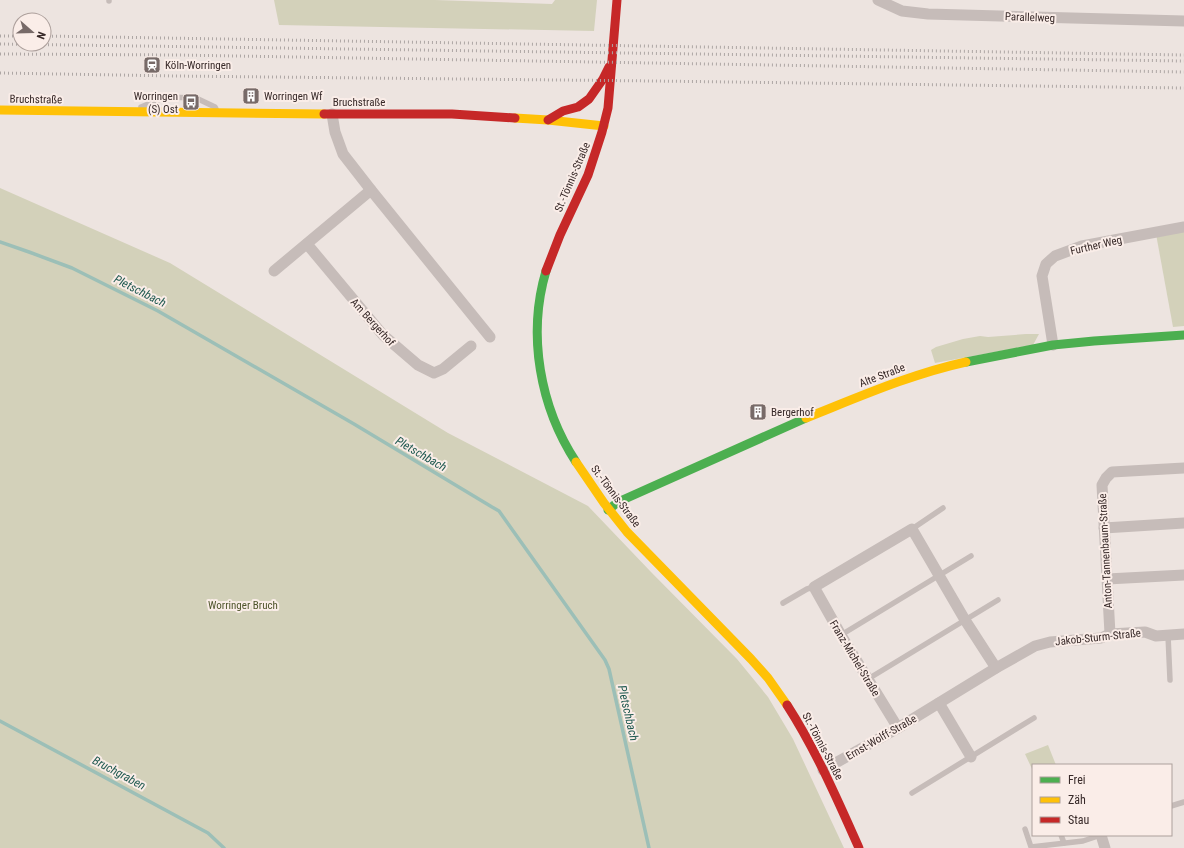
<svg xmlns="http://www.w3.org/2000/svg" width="1184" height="848" font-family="'Roboto Condensed',sans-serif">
  <rect width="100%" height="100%" fill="#ede4e0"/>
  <g fill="#d3d1ba">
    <polygon points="274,0 435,0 552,4 555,0 597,0 594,31 279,25"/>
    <polygon points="0,188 170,263 448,433 588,506 651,572 737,659 768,697 793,739 844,848 0,848"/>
    <polygon points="1184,230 1184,326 1173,327 1156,234"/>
    <polygon points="1026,334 1039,334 1033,345 935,363 931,350 936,347 963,339 980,336 988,337"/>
    <polygon points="1048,745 1056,765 1033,765 1033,771 1025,754"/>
  </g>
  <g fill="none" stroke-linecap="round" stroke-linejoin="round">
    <g stroke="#9cbfb7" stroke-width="3.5">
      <polyline points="0,242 29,252 72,268 158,311 354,424 492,507 499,511 605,660 609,669 649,848"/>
      <polyline points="0,721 208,833 224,848"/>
    </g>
    <g stroke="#c6bcb9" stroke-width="5.5">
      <polyline points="109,1 109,0"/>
      <polyline points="141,107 165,97 196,98 215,107 216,109"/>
      <polyline points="912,529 943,508"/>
      <polyline points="783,603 807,589 814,587"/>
      <polyline points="841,635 971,556"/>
      <polyline points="1168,635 1170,680"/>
      <polyline points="868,679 998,600"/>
      <polyline points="912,793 1034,718"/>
      <polyline points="1171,806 1184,802"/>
      <polyline points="1025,829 1031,847 1083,841 1101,835"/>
      <polyline points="1061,835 1064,843"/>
    </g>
    <g stroke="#c6bcb9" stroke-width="11">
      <polyline points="878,0 902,11 928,14 1184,21"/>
      <polyline points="332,114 335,132 343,154 371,190 490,337"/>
      <polyline points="307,244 383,335 418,365 434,373 443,369 471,346"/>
      <polyline points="274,271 371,190"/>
      <polyline points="1053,345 1042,276 1046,264 1055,256 1082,246 1184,227"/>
      <polyline points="1104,528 1184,523"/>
      <polyline points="1107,579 1184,575"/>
      <polyline points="1110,634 1102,485 1106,478 1112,472 1184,468"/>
      <polyline points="939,703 971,757"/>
      <polyline points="898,728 841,635 814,587 912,529 965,620 996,668"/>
      <polyline points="823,770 898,728 996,668 1035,646 1050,642 1101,638 1110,634 1145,632 1156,636 1184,634"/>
      <polyline points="1101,835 1105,848"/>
    </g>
    <g stroke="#4caf50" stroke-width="9">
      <path d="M546,271C527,335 540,407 576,462"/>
      <polyline points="966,362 1053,345 1094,341 1184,335"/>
      <polyline points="608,510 618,502 806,418"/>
    </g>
    <g stroke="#ffc107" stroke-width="9">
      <polyline points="0,110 324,114"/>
      <polyline points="515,118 548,120 604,126"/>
      <path d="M806,418C859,397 911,374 966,362"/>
      <polyline points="576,462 604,503 627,532 751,659 768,678 787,705"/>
    </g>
    <g stroke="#c62828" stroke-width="9">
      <polyline points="324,114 452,114 515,118"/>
      <polyline points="548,120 563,111 578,107 589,99 603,79 609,67"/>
      <polyline points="546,271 560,235 588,175 602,132 608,108 617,0"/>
      <path d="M787,705C816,750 837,799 859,848"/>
    </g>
    <g stroke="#ada6a4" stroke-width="3" stroke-dasharray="1 3" stroke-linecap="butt">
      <polyline points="0,36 20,36"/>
      <polyline points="44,36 1184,55"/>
      <polyline points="0,44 1184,61"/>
      <polyline points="0,54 177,55 1184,72"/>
      <polyline points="0,73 176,76 654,81 1184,88"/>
    </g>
  </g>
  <defs>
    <g id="station-square" transform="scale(0.9)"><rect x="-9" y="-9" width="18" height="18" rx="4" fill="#776a68" stroke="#faede8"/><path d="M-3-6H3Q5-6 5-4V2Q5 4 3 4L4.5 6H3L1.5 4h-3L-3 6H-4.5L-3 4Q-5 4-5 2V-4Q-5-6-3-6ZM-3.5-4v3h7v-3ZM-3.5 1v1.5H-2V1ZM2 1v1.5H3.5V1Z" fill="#fff"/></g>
    <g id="building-square" transform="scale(0.9)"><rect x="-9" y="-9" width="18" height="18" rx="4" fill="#776a68" stroke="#faede8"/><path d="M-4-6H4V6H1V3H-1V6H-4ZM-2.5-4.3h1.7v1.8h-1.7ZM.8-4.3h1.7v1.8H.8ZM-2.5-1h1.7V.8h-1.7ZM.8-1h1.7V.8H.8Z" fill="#fff"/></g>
    <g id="bus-square" transform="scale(0.9)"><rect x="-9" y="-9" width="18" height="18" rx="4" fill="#776a68" stroke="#faede8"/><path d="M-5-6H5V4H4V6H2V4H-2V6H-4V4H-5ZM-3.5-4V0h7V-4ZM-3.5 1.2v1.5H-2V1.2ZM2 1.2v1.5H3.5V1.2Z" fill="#fff"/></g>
  </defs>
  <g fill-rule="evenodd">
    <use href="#station-square" x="152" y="65"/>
    <use href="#building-square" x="251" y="96"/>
    <use href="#bus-square" x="191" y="102"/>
    <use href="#building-square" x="758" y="412"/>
  </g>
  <g text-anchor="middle" stroke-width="4" stroke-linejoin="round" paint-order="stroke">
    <g font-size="11" fill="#372928" stroke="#faede8">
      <text transform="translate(1030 17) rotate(2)" y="4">Parallelweg</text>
      <text transform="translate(36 99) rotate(1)" y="4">Bruchstraße</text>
      <text x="359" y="106">Bruchstraße</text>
      <text transform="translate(572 177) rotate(-67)" y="4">St.-Tönnis-Straße</text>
      <text transform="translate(1096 245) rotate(-13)" y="4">Further Weg</text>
      <text transform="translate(373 322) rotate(48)" y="4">Am Bergerhof</text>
      <text transform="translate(882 375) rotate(-21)" y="4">Alte Straße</text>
      <text transform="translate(616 496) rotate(53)" y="4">St.-Tönnis-Straße</text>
      <text transform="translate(1105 551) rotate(-93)" y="4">Anton-Tannenbaum-Straße</text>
      <text transform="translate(1098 637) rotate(-6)" y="4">Jakob-Sturm-Straße</text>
      <text transform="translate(855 658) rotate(59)" y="4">Franz-Michel-Straße</text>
      <text transform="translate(881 737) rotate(-30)" y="4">Ernst-Wolff-Straße</text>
      <text transform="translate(823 746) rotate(62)" y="4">St.-Tönnis-Straße</text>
    </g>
    <g font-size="11" fill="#372928" stroke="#faede8" text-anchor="start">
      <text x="165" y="69">Köln-Worringen</text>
      <text x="178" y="100" text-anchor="end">Worringen<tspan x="178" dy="13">(S) Ost</tspan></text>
      <text x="264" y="100">Worringen Wf</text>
      <text x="771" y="416">Bergerhof</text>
    </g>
    <g font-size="11" fill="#4f552b" stroke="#faede8">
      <text x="243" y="609">Worringer Bruch</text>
    </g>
    <g font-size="12" font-style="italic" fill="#1d584f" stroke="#faede8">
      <text transform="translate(140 291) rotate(27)" y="4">Pletschbach</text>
      <text transform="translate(421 454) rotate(30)" y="4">Pletschbach</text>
      <text transform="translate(628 713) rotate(77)" y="4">Pletschbach</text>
      <text transform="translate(119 773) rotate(28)" y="4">Bruchgraben</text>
    </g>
  </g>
  <rect x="1032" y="764" width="140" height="72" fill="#faede8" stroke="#ac9f9b"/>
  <rect x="1040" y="777" width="20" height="6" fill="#4caf50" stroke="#ac9f9b"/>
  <text x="1068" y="784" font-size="12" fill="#372928">Frei</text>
  <rect x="1040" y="797" width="20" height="6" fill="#ffc107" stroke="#ac9f9b"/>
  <text x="1068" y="804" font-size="12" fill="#372928">Zäh</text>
  <rect x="1040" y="817" width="20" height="6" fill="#c62828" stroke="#ac9f9b"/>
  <text x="1068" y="824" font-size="12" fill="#372928">Stau</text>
  <g transform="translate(32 32) rotate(110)"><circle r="19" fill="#faede8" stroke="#ac9f9b"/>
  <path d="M0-3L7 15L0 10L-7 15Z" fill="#776a68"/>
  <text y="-6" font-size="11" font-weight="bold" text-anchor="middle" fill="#372928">N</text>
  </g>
</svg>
